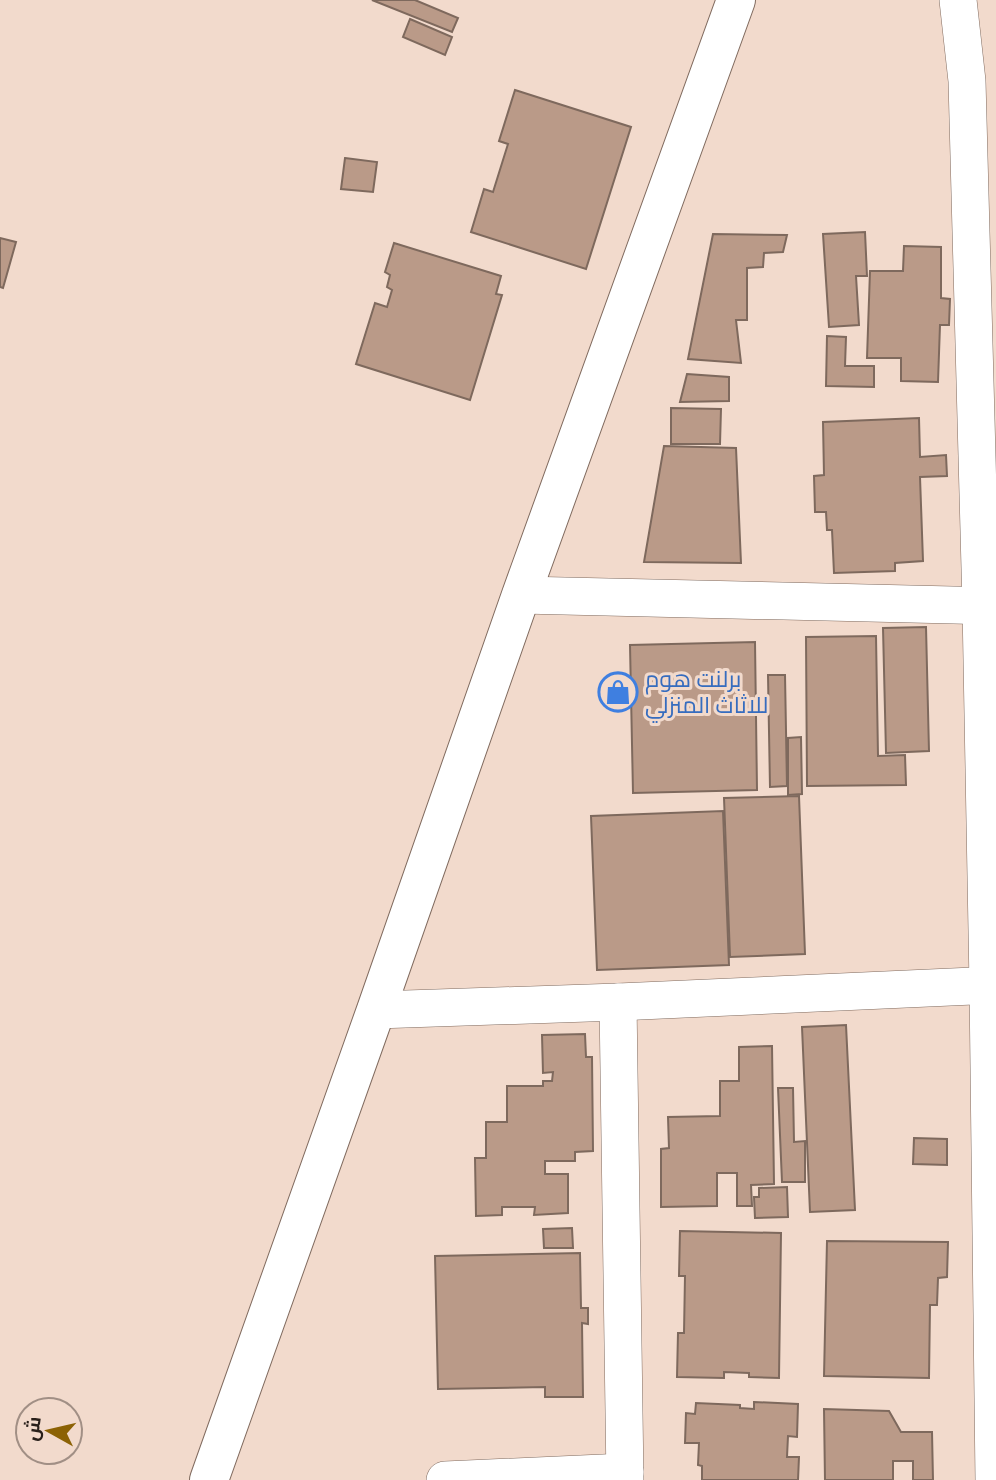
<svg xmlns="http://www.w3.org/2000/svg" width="996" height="1480" font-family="'Fira Sans Condensed',Cairo,sans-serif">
  <rect width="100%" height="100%" fill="#f2dacc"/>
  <g fill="#ba9a88" stroke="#7e695d" stroke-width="2">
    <polygon points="372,0 415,0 458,18 452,32"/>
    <polygon points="410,19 452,37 445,55 403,37"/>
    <polygon points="515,90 631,127 586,269 471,232 484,189 493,192 508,144 499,141"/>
    <polygon points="345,158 377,162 373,192 341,189"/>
    <polygon points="865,232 867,276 856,276 859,325 829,327 823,234"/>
    <polygon points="713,234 787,235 783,252 764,253 763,267 747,268 747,320 736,320 741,363 688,359"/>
    <polygon points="0,238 16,242 3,288 0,287"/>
    <polygon points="394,243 501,276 496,294 502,295 470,400 356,364 375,303 387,307 392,290 387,287 390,275 385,272"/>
    <polygon points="904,246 941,247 941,298 950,299 949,325 940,325 938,382 901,381 901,358 867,358 870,271 903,271"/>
    <polygon points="827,336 846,337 845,366 874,366 874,387 826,386"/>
    <polygon points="687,374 729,377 729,401 680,402"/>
    <polygon points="671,408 721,409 720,444 671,444"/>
    <polygon points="919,418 920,457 946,455 947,476 920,477 923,561 895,563 895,571 834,573 832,530 827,530 826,512 815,512 814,476 824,475 823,422"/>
    <polygon points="664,446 736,448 741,563 644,562"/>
    <polygon points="926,627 929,751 886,753 883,628"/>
    <polygon points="876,636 878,756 905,755 906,785 807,786 806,637"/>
    <polygon points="755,642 757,790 633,793 630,645"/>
    <polygon points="768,675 785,675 787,786 770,787"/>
    <polygon points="801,737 802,794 788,795 788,738"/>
    <polygon points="799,796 805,954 730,957 724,798"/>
    <polygon points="723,811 729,965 597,970 591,816"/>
    <polygon points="846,1025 855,1210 810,1212 802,1027"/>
    <polygon points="585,1034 586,1057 592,1057 593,1151 575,1152 575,1161 545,1161 545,1174 568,1174 568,1213 534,1215 535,1207 502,1207 502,1215 476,1216 475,1158 486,1158 486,1122 507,1122 507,1086 543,1086 543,1081 552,1081 553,1072 543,1073 542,1035"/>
    <polygon points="772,1046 774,1184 751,1185 752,1206 737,1206 737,1173 717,1173 717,1206 661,1207 661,1149 669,1148 668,1117 720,1116 720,1081 739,1081 739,1047"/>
    <polygon points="778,1088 793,1088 794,1142 805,1141 805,1182 782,1182"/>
    <polygon points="914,1138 947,1139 947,1165 913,1164"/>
    <polygon points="787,1187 788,1217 755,1218 754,1197 759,1197 759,1188"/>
    <polygon points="572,1228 573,1248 544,1248 543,1229"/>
    <polygon points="680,1231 781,1233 779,1378 749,1377 749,1373 724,1372 724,1378 677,1377 678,1333 684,1333 685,1276 679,1276"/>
    <polygon points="827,1241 948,1242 947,1277 938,1278 937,1305 930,1305 929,1378 824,1376"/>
    <polygon points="580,1253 581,1308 588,1308 588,1324 582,1323 583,1397 545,1397 545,1387 438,1389 435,1256"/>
    <polygon points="754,1402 798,1404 797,1437 788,1436 787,1457 799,1457 798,1480 702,1480 702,1466 698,1465 699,1443 685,1443 686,1413 695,1414 696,1403 740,1405 740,1408 754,1409"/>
    <polygon points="824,1409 889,1411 901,1432 932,1432 933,1480 913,1480 913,1461 893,1461 893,1480 825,1480"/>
  </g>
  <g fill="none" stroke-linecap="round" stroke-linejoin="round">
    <g stroke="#806b5f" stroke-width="38">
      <g id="street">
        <polyline points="958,0 967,81 981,606 988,985 994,1480"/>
        <polyline points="521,595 996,606"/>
        <polyline points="618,1002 625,1480"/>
        <polyline points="376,1010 618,1002 996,985"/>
        <polyline points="445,1480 625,1472"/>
      </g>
    </g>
    <g stroke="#806b5f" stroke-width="40">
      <polyline id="secondary" points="209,1480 376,1010 521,595 736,0"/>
    </g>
    <use href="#street" stroke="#fff" stroke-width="37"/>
    <use href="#secondary" stroke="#fff" stroke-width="38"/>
  </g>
  <defs>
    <g id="shop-ring" transform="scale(2.0125)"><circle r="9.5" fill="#f2dacc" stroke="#3f7fe0" stroke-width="1.5"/><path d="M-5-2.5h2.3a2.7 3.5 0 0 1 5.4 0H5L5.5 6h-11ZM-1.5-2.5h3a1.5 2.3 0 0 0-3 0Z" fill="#3f7fe0"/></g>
  </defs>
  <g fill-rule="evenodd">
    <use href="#shop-ring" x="618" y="692"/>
  </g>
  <g text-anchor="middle" stroke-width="6" stroke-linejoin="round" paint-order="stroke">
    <g font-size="23" fill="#366cbe" stroke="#f2dacc" text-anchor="start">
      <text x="645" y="687">برلنت هوم<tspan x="645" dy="26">للاثاث المنزلي</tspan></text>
    </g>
  </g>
  <g transform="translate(49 1431) rotate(278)"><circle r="33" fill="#f2dacc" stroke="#a18f85" stroke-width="2"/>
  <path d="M0-5L12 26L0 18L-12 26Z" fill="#8c6205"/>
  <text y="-10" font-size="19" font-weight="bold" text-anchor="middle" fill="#281f1a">ش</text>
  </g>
</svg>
